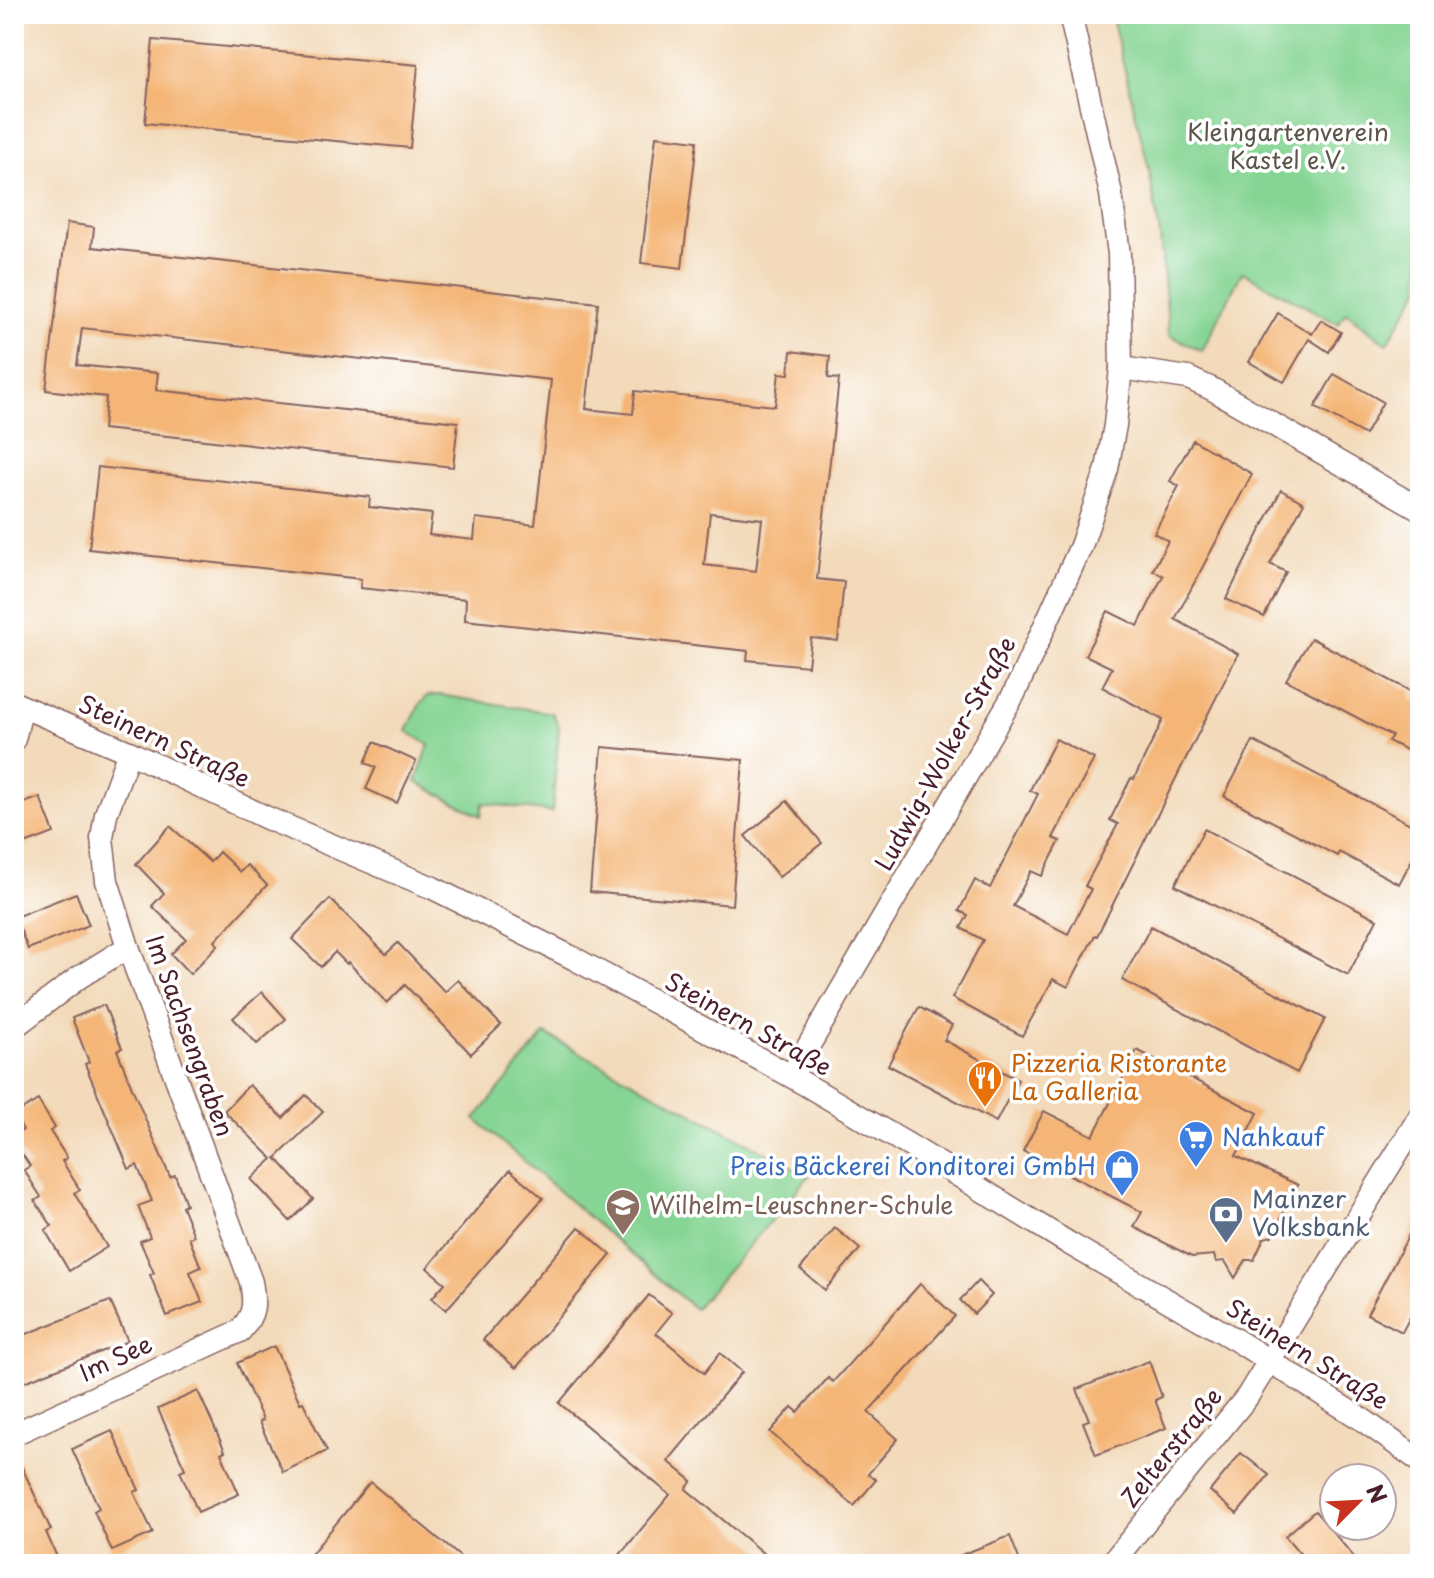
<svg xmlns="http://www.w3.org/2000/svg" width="1434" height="1578" font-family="'Playpen Sans',sans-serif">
  <rect width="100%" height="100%" fill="#fff"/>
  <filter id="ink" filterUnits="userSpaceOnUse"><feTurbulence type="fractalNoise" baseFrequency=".0125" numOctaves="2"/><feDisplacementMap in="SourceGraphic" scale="16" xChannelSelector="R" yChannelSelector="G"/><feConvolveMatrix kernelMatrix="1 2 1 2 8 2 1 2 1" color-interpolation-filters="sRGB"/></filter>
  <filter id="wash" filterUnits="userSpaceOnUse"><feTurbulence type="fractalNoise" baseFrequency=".006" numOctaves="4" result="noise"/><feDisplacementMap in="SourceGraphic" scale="32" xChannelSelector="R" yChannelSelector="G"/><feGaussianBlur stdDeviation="1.8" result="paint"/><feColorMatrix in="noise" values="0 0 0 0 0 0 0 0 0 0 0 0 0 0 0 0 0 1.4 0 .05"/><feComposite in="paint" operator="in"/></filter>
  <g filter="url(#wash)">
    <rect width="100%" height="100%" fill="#f2daba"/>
    <g fill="#87d594" stroke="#687a60" stroke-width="2">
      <polygon points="1111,14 1420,14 1420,288 1387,344 1346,312 1338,324 1242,272 1202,351 1169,335 1160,235 1149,169"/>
      <polygon points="439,695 552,713 559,726 552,812 483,803 481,816 416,782 429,745 407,731 419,706 427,696"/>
      <polygon points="545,1034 809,1176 695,1309 475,1119"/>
    </g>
    <g id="blocks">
      <g fill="#f4b576" fill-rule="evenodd">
        <polygon points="153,40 418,65 410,148 145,123"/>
        <polygon points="656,136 697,141 682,268 641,263"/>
        <path d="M67,223L94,227L92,247L598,303L586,409L633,414L635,391L775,406L779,373L789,374L791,351L830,356L828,378L839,379L817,579L844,582L838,641L811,638L808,666L747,660L748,651L465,620L466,599L360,588L361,579L89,549L98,467L370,497L369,507L432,514L429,535L474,540L476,518L535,525L551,380L82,328L77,365L158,373L156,390L458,422L453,467L103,429L106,397L46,390ZM710,513L762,519L756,571L704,565Z"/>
        <polygon points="1278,313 1312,334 1321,320 1341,332 1329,352 1309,339 1284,382 1249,362"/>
        <polygon points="1334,374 1383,402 1365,435 1315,407"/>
        <polygon points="1193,440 1252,474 1175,619 1238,654 1097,936 1095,935 1068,987 1053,979 1022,1036 952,998 983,940 961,928 968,915 959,911 975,880 990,888 1038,794 1030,790 1056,739 1094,759 1053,838 1060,841 1042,876 1031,871 1013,906 1068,934 1091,889 1085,886 1118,824 1110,820 1131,778 1134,779 1163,720 1102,687 1112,668 1085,655 1108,611 1138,626 1163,576 1153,570 1168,541 1154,533 1179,486 1170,481"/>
        <polygon points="1281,490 1304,503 1270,564 1286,572 1264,617 1226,599"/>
        <polygon points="1311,638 1412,692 1410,698 1420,703 1420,757 1388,741 1392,736 1286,680"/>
        <polygon points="1253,741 1420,829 1420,844 1399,884 1339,852 1337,856 1224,796"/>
        <polygon points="374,742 416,761 397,803 366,789 376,767 365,763"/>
        <polygon points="602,747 743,760 732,905 590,892"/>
        <polygon points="40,797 54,833 14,848 14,807"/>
        <polygon points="787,801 822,843 779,877 745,836"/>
        <polygon points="170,826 210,862 219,852 240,872 247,865 267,885 215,941 218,945 190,974 171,954 186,939 152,906 164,893 136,864"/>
        <polygon points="1204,829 1377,919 1348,975 1175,885"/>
        <polygon points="76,893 89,925 28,949 15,917"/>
        <polygon points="330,899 386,954 398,943 445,992 458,980 501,1025 471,1054 405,985 387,1003 348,962 347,964 335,952 321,967 292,939"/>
        <polygon points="1151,926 1325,1019 1297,1073 1122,980"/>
        <polygon points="262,992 286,1019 257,1044 233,1018"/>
        <polygon points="104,1005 122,1048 117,1050 133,1090 170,1177 175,1175 186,1204 182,1206 194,1236 189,1238 201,1267 190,1272 202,1302 167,1316 150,1275 154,1273 140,1241 150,1237 138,1206 152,1201 137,1165 129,1169 85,1064 89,1062 72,1018"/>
        <polygon points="919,1007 952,1025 944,1040 1018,1080 996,1122 888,1065"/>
        <polygon points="1137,1050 1258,1113 1236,1156 1298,1185 1272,1236 1264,1238 1254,1260 1246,1260 1235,1278 1225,1261 1216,1262 1214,1255 1192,1257 1134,1227 1142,1212 1023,1151 1044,1111 1093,1136"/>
        <polygon points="249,1085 283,1118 306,1095 323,1112 276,1158 313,1199 290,1221 251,1179 273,1159 224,1111"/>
        <polygon points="38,1100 55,1128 50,1131 67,1158 62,1161 80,1190 74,1193 107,1247 69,1271 45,1230 52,1226 35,1201 41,1197 24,1170 30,1166 14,1142 14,1136 23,1130 14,1115"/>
        <polygon points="510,1170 543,1198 446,1310 432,1298 445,1283 427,1268"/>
        <polygon points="1420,1214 1420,1299 1402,1332 1367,1314"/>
        <polygon points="579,1227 611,1255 516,1368 483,1340"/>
        <polygon points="835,1228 860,1249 825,1290 800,1269"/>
        <polygon points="978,1281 992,1295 974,1314 960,1300"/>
        <polygon points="920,1284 955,1316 868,1412 898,1439 868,1474 876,1480 854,1506 770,1432 792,1407 798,1412 828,1378 833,1382"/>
        <polygon points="649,1295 672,1313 656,1333 704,1373 720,1353 742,1372 668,1461 692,1481 686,1489 776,1564 612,1564 670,1495 559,1403"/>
        <polygon points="110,1301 128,1341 14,1386 14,1339"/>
        <polygon points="274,1346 300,1403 303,1402 327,1451 283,1472 259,1422 263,1420 237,1363"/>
        <polygon points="1149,1361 1162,1397 1155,1400 1166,1428 1096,1455 1083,1422 1089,1420 1077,1389"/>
        <polygon points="198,1391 225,1451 221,1453 239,1494 198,1512 180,1471 185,1469 158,1409"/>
        <polygon points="112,1431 139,1490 134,1492 153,1533 112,1551 94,1511 99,1508 72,1449"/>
        <polygon points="14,1450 51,1530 46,1532 60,1564 14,1564"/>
        <polygon points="1241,1453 1269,1475 1237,1514 1210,1491"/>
        <polygon points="370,1482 469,1564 303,1564"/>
        <polygon points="1315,1511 1360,1564 1309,1564 1285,1536"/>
        <polygon points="1010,1536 1021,1564 941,1564 940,1563"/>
      </g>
    </g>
  </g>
  <g filter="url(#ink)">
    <use href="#blocks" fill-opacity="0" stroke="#85605d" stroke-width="2"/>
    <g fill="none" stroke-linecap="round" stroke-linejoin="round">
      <g stroke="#85605d" stroke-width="25">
        <g id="street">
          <polyline points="1121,368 1188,378 1212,389 1420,509"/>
          <polyline points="14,703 129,752 267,818 433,888 575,959 791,1076 912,1147 1070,1244 1236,1340 1363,1420 1420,1461"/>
          <polyline points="14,739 22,707"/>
          <polyline points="14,1027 78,978 128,947"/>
          <polyline points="791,1076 1014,694 1081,546 1107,469 1115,425 1121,368 1119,254 1111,194 1070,14"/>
          <path d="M14,1434L240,1331C255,1314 255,1304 251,1282L128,947L107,881L102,838L106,814L129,752"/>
          <polyline points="1111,1564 1247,1397 1420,1116"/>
        </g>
      </g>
      <use href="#street" stroke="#fff" stroke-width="22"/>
    </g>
  </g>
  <defs>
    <g id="restaurant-pin" transform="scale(1.8)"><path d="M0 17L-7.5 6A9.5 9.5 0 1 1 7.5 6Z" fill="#e8710a" stroke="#fff"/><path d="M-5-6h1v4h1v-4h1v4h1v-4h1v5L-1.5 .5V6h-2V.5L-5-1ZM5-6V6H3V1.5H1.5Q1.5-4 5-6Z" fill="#fff"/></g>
    <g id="supermarket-pin" transform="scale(1.8)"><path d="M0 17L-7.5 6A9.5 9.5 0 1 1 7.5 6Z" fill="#3f7fe0" stroke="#fff"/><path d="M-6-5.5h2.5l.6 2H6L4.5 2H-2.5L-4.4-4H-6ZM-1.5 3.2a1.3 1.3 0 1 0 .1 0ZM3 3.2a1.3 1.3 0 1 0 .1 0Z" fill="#fff"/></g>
    <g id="shop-pin" transform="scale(1.8)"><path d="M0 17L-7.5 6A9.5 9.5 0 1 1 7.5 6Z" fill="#3f7fe0" stroke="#fff"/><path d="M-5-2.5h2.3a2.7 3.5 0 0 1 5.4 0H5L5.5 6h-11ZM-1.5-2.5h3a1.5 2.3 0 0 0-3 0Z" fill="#fff"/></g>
    <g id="school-pin" transform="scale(1.8)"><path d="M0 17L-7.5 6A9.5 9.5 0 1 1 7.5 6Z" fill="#8d6e63" stroke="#fff"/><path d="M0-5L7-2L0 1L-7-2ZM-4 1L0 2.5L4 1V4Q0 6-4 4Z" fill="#fff"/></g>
    <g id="bank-pin" transform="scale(1.8)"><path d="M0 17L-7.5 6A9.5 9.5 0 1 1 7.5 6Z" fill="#5c6f8a" stroke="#fff"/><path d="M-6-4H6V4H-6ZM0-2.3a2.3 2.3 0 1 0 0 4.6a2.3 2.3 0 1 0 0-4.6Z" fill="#fff"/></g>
  </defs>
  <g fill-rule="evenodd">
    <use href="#restaurant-pin" x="985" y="1078"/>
    <use href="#supermarket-pin" x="1196" y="1138"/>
    <use href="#shop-pin" x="1122" y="1167"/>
    <use href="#school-pin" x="623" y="1206"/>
    <use href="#bank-pin" x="1226" y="1214"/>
  </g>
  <g text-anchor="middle" stroke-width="7" stroke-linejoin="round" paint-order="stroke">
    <g font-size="24" fill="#5c564a" stroke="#fff">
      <text x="1288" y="141">Kleingartenverein<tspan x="1288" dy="28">Kastel e.V.</tspan></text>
    </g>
    <g font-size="24" fill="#4a1f2b" stroke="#fff">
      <text transform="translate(164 742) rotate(25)" y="8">Steinern Straße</text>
      <text transform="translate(946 754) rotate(-61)" y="8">Ludwig-Wolker-Straße</text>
      <text transform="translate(748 1025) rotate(29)" y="8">Steinern Straße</text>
      <text transform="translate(189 1036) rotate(70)" y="8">Im Sachsengraben</text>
      <text transform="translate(1307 1355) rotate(32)" y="8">Steinern Straße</text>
      <text transform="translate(116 1359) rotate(-25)" y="8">Im See</text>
      <text transform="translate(1172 1448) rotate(-51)" y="8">Zelterstraße</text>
    </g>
    <g font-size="24" fill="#c56008" stroke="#fff" text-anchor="start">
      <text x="1011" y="1072">Pizzeria Ristorante<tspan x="1011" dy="28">La Galleria</tspan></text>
    </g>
    <g font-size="24" fill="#366cbe" stroke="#fff" text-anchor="start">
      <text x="1222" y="1146">Nahkauf</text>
      <text x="1096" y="1175" text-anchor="end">Preis Bäckerei Konditorei GmbH</text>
    </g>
    <g font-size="24" fill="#4e5e75" stroke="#fff" text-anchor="start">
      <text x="1252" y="1208">Mainzer<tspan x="1252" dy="28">Volksbank</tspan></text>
    </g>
    <g font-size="24" fill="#785e54" stroke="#fff" text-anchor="start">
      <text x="649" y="1214">Wilhelm-Leuschner-Schule</text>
    </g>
  </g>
  <rect width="1434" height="1578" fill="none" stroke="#fff" stroke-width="48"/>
  <g transform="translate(1358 1502) rotate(66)"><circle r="38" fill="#ffffff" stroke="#b7a5aa" stroke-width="2"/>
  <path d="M0-6L14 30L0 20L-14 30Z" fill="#c8321e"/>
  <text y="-12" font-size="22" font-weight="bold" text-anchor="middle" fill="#4a1f2b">N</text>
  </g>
</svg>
